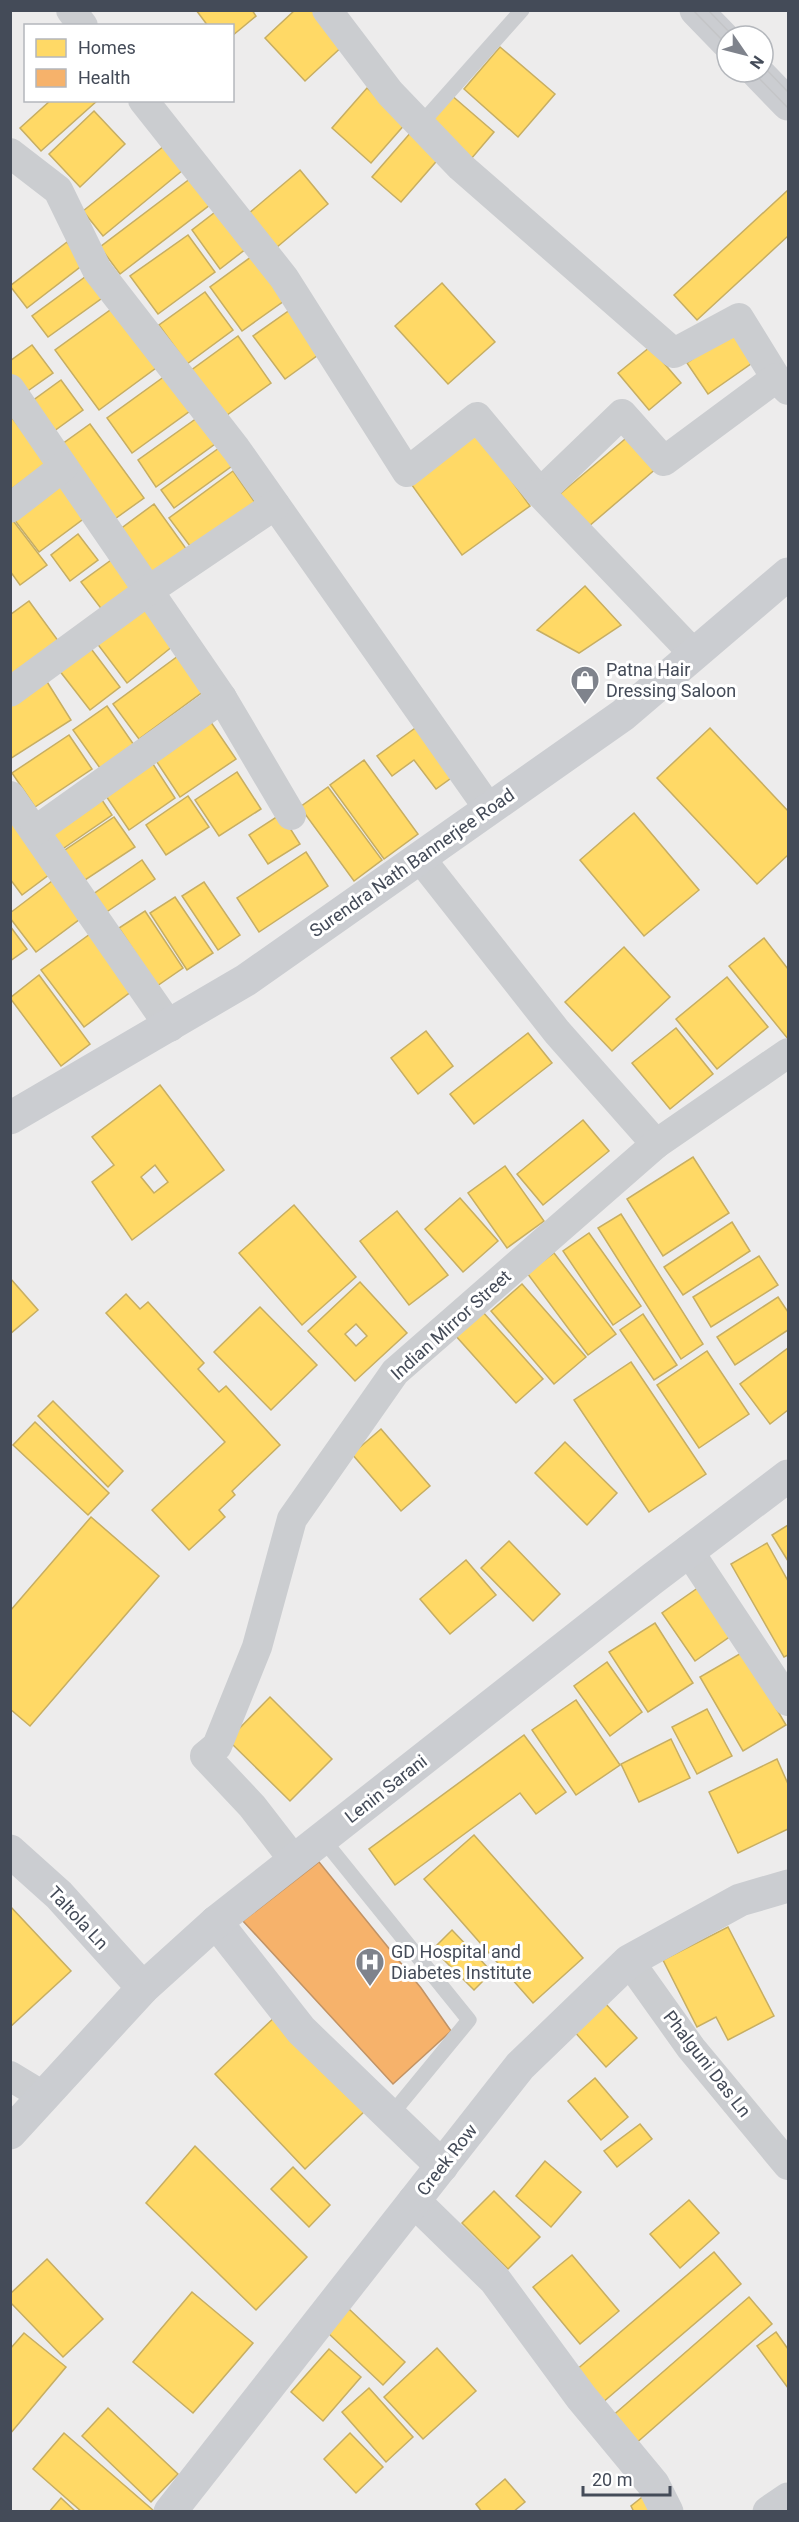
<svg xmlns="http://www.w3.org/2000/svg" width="799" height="2522" font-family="Roboto,sans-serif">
  <rect width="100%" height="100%" fill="#edecec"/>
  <g fill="#ffd966" stroke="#c7ae62" stroke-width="1.5" fill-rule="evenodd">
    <polygon points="196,10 252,10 256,16 232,36 232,26 208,26"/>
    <polygon points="295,10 319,10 347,42 305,81 265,38"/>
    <polygon points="500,47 555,94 518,137 464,89"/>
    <polygon points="367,88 406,123 371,163 332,128"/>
    <polygon points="450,94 494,132 471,159 427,121"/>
    <polygon points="51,100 98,100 41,151 20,128"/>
    <polygon points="94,111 125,144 80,187 49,154"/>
    <polygon points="412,131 441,156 401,202 372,177"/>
    <polygon points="164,146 183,170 103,236 83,211"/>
    <polygon points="300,170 328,204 270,253 242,219"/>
    <polygon points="195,175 215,201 120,274 100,247"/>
    <polygon points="788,190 788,236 697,320 674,295"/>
    <polygon points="223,206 251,245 220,269 192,230"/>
    <polygon points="188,235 215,272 158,314 130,276"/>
    <polygon points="67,242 84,264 27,308 10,286"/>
    <polygon points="259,251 291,296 242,331 210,287"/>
    <polygon points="89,274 105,296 48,337 32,316"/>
    <polygon points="442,283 495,342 448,384 395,326"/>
    <polygon points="205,292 233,330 187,364 159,325"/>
    <polygon points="117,305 160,365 99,410 55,350"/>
    <polygon points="294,307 325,350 285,379 253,336"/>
    <polygon points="734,330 755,361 708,394 687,363"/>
    <polygon points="238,336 271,383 223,418 190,371"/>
    <polygon points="32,345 53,373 22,395 10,379 10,361"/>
    <polygon points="650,347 681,383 649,410 618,373"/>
    <polygon points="165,376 190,411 132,453 107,418"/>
    <polygon points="61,380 83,410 50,434 28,404"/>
    <polygon points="10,415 47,463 10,490"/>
    <polygon points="197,418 215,444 156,487 138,460"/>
    <polygon points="90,424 144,498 112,521 58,447"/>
    <polygon points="476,432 530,506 462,555 409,481"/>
    <polygon points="631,434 658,467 588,527 560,494"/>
    <polygon points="219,448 232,466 174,508 161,490"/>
    <polygon points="233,471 256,504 193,550 169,518"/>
    <polygon points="56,477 86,517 39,552 10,514"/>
    <polygon points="154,504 187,550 152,575 119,530"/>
    <polygon points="11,518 47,565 20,585 10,571"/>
    <polygon points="78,534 98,560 70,581 51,555"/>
    <polygon points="114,558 136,587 103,611 81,582"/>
    <polygon points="585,586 621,625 579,653 537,630"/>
    <polygon points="29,601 59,642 10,675 10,615"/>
    <polygon points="147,602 178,642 127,683 96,642"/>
    <polygon points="89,646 120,687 90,710 59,670"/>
    <polygon points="178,656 204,691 139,739 113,704"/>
    <polygon points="44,677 71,720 10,759 10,698"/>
    <polygon points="107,706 134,745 100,768 73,730"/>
    <polygon points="208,718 236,759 180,797 153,756"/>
    <polygon points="418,726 454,776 436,789 414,760 392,776 377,756"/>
    <polygon points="710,728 788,811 788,855 757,884 657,778"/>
    <polygon points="69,735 92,769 35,807 12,773"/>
    <polygon points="364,760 418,834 384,859 330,785"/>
    <polygon points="151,761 175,798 129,830 104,793"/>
    <polygon points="237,772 261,809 219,836 195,800"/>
    <polygon points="328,787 382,860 354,881 300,807"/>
    <polygon points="98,794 112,815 58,852 43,831"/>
    <polygon points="188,796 209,827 166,855 146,825"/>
    <polygon points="10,812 54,871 22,895 10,879"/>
    <polygon points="634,813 699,890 644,936 580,860"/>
    <polygon points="281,814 300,844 268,864 249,835"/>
    <polygon points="114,817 135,847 82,882 62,852"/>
    <polygon points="306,852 328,886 259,932 237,898"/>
    <polygon points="142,860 155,879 102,915 89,897"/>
    <polygon points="56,878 84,916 36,952 10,918 10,913"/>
    <polygon points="204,882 240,935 218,950 182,896"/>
    <polygon points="175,897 213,953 187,970 150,913"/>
    <polygon points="145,911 183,968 157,986 119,928"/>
    <polygon points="10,926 27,949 10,961"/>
    <polygon points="90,934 132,991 84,1027 41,970"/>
    <polygon points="764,938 788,969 788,1039 729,966"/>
    <polygon points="624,947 670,997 612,1051 565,1002"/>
    <polygon points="39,975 90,1044 61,1066 10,998"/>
    <polygon points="727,977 768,1027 717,1069 676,1019"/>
    <polygon points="676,1028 713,1074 670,1109 632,1063"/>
    <polygon points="426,1031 453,1066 418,1094 391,1058"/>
    <polygon points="528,1033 552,1063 474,1124 450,1094"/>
    <path d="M160,1085L224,1170L132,1240L92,1182L114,1165L92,1137ZM155,1165L168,1182L154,1193L141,1177Z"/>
    <polygon points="583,1120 609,1151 543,1205 517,1174"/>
    <polygon points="693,1157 729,1213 663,1256 627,1199"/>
    <polygon points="505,1166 544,1221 507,1248 468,1193"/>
    <polygon points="460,1198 498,1241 463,1272 425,1229"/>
    <polygon points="294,1205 356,1277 302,1325 239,1253"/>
    <polygon points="397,1211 448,1275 409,1305 360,1241"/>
    <polygon points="621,1214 703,1344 681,1359 598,1228"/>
    <polygon points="732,1222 750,1251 683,1295 664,1267"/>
    <polygon points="589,1233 641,1306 613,1325 563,1251"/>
    <polygon points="554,1253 616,1334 588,1355 527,1273"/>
    <polygon points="759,1256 778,1285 711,1327 693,1297"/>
    <polygon points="10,1278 38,1310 10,1334"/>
    <path d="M360,1282L407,1333L355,1381L308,1331ZM356,1324L367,1336L356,1346L345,1334Z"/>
    <polygon points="522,1284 586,1357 554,1384 491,1311"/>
    <polygon points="126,1294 140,1309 148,1302 204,1363 198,1369 219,1392 226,1386 280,1445 232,1491 235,1495 219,1510 225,1517 189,1550 152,1510 225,1442 106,1313"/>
    <polygon points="778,1297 788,1312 788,1330 735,1365 717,1337"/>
    <polygon points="260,1307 317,1365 271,1410 214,1352"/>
    <polygon points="482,1311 543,1379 516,1403 455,1335"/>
    <polygon points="643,1314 677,1365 654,1380 620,1330"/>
    <polygon points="788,1348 788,1410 770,1424 740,1384"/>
    <polygon points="707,1351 749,1414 699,1448 657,1385"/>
    <polygon points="631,1362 706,1474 649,1512 574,1400"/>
    <polygon points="53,1401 123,1471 108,1487 38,1416"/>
    <polygon points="35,1422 109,1493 88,1515 13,1445"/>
    <polygon points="381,1429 430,1486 401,1511 352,1454"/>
    <polygon points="565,1442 617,1493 587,1525 535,1473"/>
    <polygon points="91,1517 159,1576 30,1726 10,1709 10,1611"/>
    <polygon points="788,1525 788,1561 772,1535"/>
    <polygon points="509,1541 560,1594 533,1621 481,1568"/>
    <polygon points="767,1543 788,1581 788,1655 784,1657 731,1564"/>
    <polygon points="466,1560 496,1595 450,1634 420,1599"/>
    <polygon points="702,1585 735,1633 695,1661 662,1613"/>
    <polygon points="655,1623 693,1683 648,1712 609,1652"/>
    <polygon points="743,1652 786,1725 743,1751 700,1677"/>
    <polygon points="607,1662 642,1712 610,1736 574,1686"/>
    <polygon points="270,1697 332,1759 290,1801 228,1740"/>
    <polygon points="576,1700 620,1765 576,1795 532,1730"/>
    <polygon points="707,1709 732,1756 697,1774 672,1727"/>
    <polygon points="524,1735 566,1792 536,1814 520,1793 395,1885 369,1849"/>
    <polygon points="671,1739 690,1778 639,1802 621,1764"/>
    <polygon points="777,1759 788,1784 788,1829 738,1853 709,1792"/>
    <polygon points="474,1835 583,1958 533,2003 424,1879"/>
    <polygon points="10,1906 71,1971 10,2027"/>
    <polygon points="728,1927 774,2016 728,2040 716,2017 697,2027 663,1960"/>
    <polygon points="452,1930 492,1972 474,1990 433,1949"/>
    <polygon points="604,2002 637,2038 606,2067 573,2030"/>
    <polygon points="279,2013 368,2108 305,2169 215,2074"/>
    <polygon points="595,2078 628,2117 601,2140 568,2101"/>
    <polygon points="640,2124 652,2139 617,2167 604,2151"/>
    <polygon points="195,2146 307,2257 256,2310 146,2203"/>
    <polygon points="545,2161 581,2192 551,2227 516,2196"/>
    <polygon points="293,2167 330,2205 309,2227 271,2189"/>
    <polygon points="494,2191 540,2237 508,2269 462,2223"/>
    <polygon points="689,2200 719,2233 680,2268 650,2234"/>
    <polygon points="714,2252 741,2284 602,2403 575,2371"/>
    <polygon points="572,2255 619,2311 580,2344 533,2287"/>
    <polygon points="47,2259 103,2319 63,2357 10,2302 10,2294"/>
    <polygon points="192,2292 253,2343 193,2413 133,2362"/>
    <polygon points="749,2297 772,2324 634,2445 610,2418"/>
    <polygon points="349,2309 405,2362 383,2385 327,2332"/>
    <polygon points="776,2332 788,2349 788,2388 757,2346"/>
    <polygon points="24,2333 66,2367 10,2434 10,2349"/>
    <polygon points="437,2348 476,2391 423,2439 384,2397"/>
    <polygon points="329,2349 361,2377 323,2421 291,2392"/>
    <polygon points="369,2388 413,2437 386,2462 342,2412"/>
    <polygon points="108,2408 178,2474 151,2502 82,2436"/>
    <polygon points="64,2433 154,2511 153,2512 82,2512 33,2469"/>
    <polygon points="350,2433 383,2467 356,2493 324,2459"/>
    <polygon points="505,2479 525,2502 513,2512 482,2512 476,2504"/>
    <polygon points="646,2494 661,2512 634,2512 631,2506"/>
    <polygon points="61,2498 76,2512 49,2512"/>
  </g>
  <polygon fill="#f6b26b" stroke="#c19365" stroke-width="1.5" points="319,1862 421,1988 451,2031 393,2084 243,1921"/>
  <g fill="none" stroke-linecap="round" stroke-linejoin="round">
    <g stroke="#cbcdd0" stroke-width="15">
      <polyline points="419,126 522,10"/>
      <polyline points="322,1838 469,2020 390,2116"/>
    </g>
    <g stroke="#cbcdd0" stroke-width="30">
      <polyline points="71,10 83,26"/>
      <polyline points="327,10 390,93 461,167 674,353 739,318 776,378 788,390"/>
      <polyline points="143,100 284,278 407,472 477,417 540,493 622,414 664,461 776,378"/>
      <polyline points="10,153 58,190 97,270 236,449 489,809"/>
      <polyline points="10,389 222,698 291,815"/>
      <polyline points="540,493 694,654"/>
      <polyline points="10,508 63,467"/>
      <polyline points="10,692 148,591 275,505"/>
      <polyline points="10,796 170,1027"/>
      <polyline points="35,831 222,698"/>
      <polyline points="420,858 557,1032 656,1144"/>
      <polyline points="688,1550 788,1701"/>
      <polyline points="293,1859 252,1806 205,1756 217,1746 257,1647 292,1519 395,1372 656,1144 788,1053"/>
      <polyline points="629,1961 691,2048 788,2165"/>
      <polyline points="10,2076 43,2096"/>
    </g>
    <g stroke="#cbcdd1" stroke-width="33">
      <polyline points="696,10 727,42"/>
      <polyline points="757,72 788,104"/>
      <polyline points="10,1118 246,980 623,715 788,574"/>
      <polyline points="10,1851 59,1895 143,1988"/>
      <polyline points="216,1922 301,2030 442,2166"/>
      <polyline points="10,2133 143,1988 216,1922 652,1579 788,1476"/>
      <polyline points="414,2201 495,2280 581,2397 653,2484 667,2512"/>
      <polyline points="170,2512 520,2066 629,1961 740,1900 788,1886"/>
      <polyline points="769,2512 788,2499"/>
    </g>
    <g stroke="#c4c5c7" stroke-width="1.5">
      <polyline points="693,10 727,45"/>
      <polyline points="708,10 733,36"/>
      <polyline points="763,66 788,92"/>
      <polyline points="753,72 788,108"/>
    </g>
  </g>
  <defs>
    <g id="shop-pin" transform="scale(1.5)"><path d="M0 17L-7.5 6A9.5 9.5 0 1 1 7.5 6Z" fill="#7f838c" stroke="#fff"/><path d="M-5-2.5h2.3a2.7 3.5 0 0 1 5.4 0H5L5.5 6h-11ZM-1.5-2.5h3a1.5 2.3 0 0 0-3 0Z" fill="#fff"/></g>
    <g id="hospital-pin" transform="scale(1.5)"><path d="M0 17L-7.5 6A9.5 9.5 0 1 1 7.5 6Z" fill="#7f838c" stroke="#fff"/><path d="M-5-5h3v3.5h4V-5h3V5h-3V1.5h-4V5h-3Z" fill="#fff"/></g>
  </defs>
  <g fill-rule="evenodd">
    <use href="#shop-pin" x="585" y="680"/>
    <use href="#hospital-pin" x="370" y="1962"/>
  </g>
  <g text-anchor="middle" stroke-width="6" stroke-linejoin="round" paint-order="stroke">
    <g font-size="18" fill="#444b58" stroke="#fff" text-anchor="start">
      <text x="606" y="676">Patna Hair<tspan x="606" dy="21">Dressing Saloon</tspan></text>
      <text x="391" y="1958">GD Hospital and<tspan x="391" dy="21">Diabetes Institute</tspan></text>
    </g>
    <g font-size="18" fill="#444b58" stroke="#fff">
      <text transform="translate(412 863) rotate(-35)" y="6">Surendra Nath Bannerjee Road</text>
      <text transform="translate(451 1325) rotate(-42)" y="6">Indian Mirror Street</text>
      <text transform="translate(386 1789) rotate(-38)" y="6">Lenin Sarani</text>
      <text transform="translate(78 1918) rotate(47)" y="6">Taltola Ln</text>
      <text transform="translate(707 2064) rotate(52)" y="6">Phalguni Das Ln</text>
      <text transform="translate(447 2160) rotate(-52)" y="6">Creek Row</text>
    </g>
  </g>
  <rect width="799" height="2522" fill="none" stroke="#444b58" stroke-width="24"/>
  <rect x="24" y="24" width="210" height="78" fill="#ffffff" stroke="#b4b7bc" stroke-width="1.5"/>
  <rect x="36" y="39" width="30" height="18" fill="#ffd966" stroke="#b4b7bc" stroke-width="1.5"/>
  <text x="78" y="54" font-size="18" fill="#444b58">Homes</text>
  <rect x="36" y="69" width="30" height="18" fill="#f6b26b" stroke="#b4b7bc" stroke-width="1.5"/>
  <text x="78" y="84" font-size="18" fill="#444b58">Health</text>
  <g transform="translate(745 54) rotate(125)"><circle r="28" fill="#ffffff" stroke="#b4b7bc" stroke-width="1.5"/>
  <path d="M0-4.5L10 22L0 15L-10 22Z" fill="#7f838c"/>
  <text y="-9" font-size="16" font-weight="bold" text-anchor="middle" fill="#444b58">N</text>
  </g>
  <path d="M583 2486v9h87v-9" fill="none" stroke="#444b58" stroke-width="3"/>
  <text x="592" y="2486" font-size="18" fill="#444b58" stroke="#ffffff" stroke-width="4.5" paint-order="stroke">20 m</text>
</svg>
